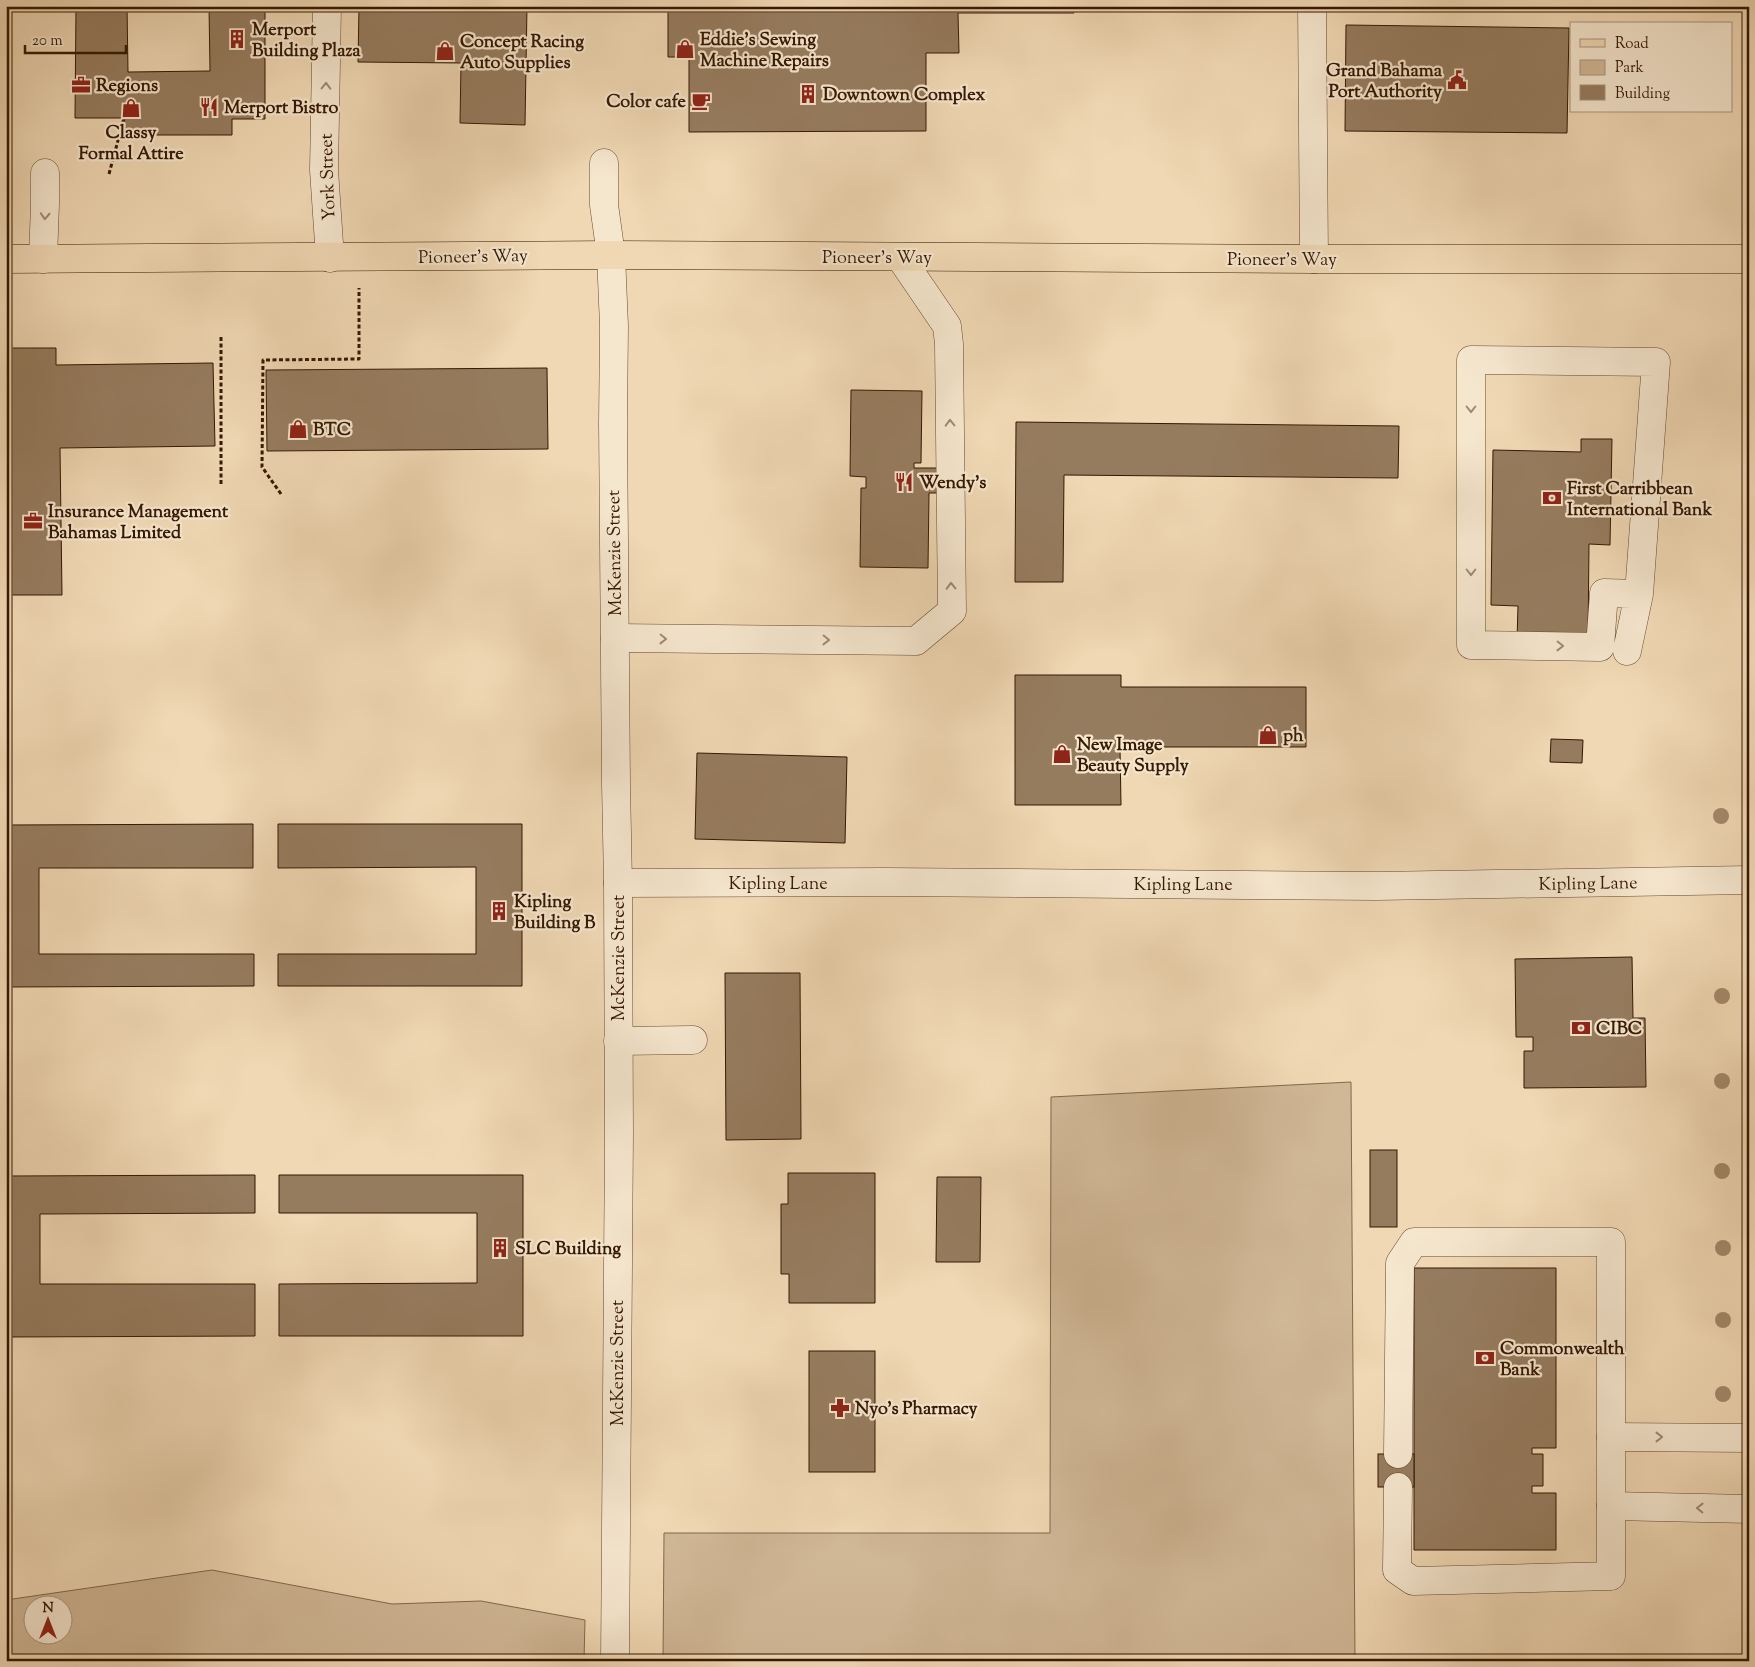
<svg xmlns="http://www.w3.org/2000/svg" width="1755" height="1667" font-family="'Sorts Mill Goudy',serif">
  <rect width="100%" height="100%" fill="#f0d8b4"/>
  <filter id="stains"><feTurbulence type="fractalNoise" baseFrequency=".004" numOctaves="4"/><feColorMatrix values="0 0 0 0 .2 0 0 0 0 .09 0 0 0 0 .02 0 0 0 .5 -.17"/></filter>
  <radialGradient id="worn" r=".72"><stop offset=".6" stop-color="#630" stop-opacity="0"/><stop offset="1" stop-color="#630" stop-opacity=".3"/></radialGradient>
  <g fill="#d0b796" stroke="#82684c" fill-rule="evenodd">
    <polygon points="1351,1082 1355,1661 663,1661 664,1533 1050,1533 1051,1097"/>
    <path d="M212,1570L392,1604L481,1601L585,1620L584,1661H6V1600ZM32,1604H62V1634H32Z"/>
  </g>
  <g fill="#967c5f" stroke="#351802">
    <polygon points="76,6 127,6 128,72 210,71 209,6 265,6 265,119 232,119 232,135 124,135 124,118 75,118"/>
    <polygon points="359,6 527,6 525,125 460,123 461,63 358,62"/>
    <polygon points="668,6 1074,6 1074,13 958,13 959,53 926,53 926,131 689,132 689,57 668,57"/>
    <polygon points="1104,6 1178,6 1178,11 1104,10"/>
    <polygon points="1346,25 1569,28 1567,133 1345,131"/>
    <polygon points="6,348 56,348 56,365 213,363 215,446 60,448 62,595 6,595"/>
    <polygon points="547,368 548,449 267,451 266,370"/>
    <polygon points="851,390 922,391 921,463 914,463 914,468 942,468 941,493 929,493 928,568 860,567 861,488 866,488 866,477 850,476"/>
    <polygon points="1016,422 1399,426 1398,478 1064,475 1063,582 1015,582"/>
    <polygon points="1581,439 1612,439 1610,545 1589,544 1588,640 1517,640 1518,606 1491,605 1493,450 1581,452"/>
    <polygon points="1015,675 1121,675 1121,687 1306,687 1306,747 1120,747 1121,805 1015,805"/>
    <polygon points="1551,739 1583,740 1582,763 1550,762"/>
    <polygon points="697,753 847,757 845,843 695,839"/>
    <polygon points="253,824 253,868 39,868 39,954 254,954 254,986 6,987 6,825"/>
    <polygon points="278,824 522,824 522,986 278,986 278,954 476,954 476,867 278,868"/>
    <polygon points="1632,957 1633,1018 1645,1018 1646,1087 1524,1088 1524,1051 1533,1051 1533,1037 1516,1037 1515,959"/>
    <polygon points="725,973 800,973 801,1139 726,1140"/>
    <rect x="1370" y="1150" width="27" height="77"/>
    <polygon points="788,1173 875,1173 875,1303 789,1303 789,1274 781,1274 781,1204 788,1204"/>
    <polygon points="255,1175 255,1213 40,1214 40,1284 255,1284 255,1336 6,1337 6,1176"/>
    <polygon points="279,1175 523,1175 523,1336 279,1336 279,1284 477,1283 477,1213 279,1213"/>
    <polygon points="937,1177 981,1177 980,1262 936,1262"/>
    <polygon points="1414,1268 1556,1268 1556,1448 1532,1448 1532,1454 1543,1454 1543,1486 1532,1486 1532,1493 1556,1493 1556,1550 1414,1550"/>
    <rect x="809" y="1351" width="66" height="121"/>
    <rect x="1378" y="1454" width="36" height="33"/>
  </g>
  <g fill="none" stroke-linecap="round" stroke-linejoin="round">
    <g stroke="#64482e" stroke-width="29">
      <g id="minor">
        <polyline points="327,6 324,170 330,258"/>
        <polyline points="1312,6 1314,259"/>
        <polyline points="604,163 604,205 611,255 614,326 613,423 616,784 618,883 619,1134 615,1661"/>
        <polyline points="43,259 45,204 45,173"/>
        <polyline points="615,638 916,641 952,611 949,344 947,326 900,257"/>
        <polyline points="1627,651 1639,594 1656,362 1471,360 1471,645 1600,647 1604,593 1639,594"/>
        <polyline points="618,883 885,882 1377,886 1749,880"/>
        <polyline points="618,1041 693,1040"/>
        <polyline points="1611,1437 1749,1438"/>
        <polyline points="1398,1454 1400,1263 1414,1242 1611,1242 1611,1576 1413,1581 1397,1570 1398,1487"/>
        <polyline points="1611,1506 1749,1509"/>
      </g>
    </g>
    <g stroke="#351802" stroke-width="29">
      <polyline id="major" points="6,259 611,255 1314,259 1749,259"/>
    </g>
    <g stroke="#351802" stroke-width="3" stroke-dasharray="4 2.5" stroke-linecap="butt">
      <polyline points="109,174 124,118"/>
      <polyline points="221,337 221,485"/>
      <polyline points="281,494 262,467 263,360 359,359 359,288"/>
    </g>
    <use href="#minor" stroke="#f5e6ce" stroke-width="28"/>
    <use href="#major" stroke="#f0d8b4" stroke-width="28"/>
  </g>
  <g fill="#a3896a">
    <circle cx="1721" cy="816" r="8"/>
    <circle cx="1722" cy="996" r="8"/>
    <circle cx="1722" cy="1081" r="8"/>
    <circle cx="1722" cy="1171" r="8"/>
    <circle cx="1723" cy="1248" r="8"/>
    <circle cx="1723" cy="1320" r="8"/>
    <circle cx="1723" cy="1394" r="8"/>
  </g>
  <defs><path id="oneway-chevron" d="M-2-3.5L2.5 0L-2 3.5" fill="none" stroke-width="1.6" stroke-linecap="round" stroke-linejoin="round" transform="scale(1.25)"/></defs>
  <g stroke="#9f8972">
    <use href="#oneway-chevron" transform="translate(326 86) rotate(-89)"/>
    <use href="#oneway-chevron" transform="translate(45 216) rotate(93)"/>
    <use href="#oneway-chevron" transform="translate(1471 409) rotate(90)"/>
    <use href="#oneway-chevron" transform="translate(950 423) rotate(-91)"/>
    <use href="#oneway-chevron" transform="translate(1471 572) rotate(90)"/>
    <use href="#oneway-chevron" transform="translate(951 586) rotate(-91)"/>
    <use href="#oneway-chevron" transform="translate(663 639) rotate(1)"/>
    <use href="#oneway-chevron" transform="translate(826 640) rotate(1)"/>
    <use href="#oneway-chevron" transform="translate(1560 646) rotate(1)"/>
    <use href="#oneway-chevron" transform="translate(1659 1437)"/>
    <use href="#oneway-chevron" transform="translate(1700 1508) rotate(-179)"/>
  </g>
  <defs>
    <g id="building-bare" transform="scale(1.5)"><path d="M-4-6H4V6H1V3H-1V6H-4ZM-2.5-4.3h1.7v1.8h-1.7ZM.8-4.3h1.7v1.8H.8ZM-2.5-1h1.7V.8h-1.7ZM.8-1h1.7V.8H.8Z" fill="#8f2418" stroke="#f5e6ce" stroke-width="2.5" paint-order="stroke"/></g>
    <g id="shop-bare" transform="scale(1.5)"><path d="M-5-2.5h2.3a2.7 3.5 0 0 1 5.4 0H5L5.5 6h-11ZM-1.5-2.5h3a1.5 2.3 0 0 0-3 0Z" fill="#8f2418" stroke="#f5e6ce" stroke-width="2.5" paint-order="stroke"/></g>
    <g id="civic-bare" transform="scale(1.5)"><path d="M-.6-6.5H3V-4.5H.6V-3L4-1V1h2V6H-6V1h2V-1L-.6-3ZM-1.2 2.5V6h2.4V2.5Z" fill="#8f2418" stroke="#f5e6ce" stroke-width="2.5" paint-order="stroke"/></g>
    <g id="office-bare" transform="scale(1.5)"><path d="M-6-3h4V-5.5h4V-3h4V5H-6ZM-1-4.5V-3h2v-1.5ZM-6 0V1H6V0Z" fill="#8f2418" stroke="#f5e6ce" stroke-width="2.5" paint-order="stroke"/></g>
    <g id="cafe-bare" transform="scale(1.5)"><path d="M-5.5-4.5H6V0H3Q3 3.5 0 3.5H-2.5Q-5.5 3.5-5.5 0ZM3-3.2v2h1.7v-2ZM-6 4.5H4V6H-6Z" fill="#8f2418" stroke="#f5e6ce" stroke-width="2.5" paint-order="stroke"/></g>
    <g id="restaurant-bare" transform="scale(1.5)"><path d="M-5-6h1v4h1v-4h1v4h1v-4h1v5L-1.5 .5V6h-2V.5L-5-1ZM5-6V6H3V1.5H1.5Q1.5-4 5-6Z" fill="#8f2418" stroke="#f5e6ce" stroke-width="2.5" paint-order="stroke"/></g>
    <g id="bank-bare" transform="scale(1.5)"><path d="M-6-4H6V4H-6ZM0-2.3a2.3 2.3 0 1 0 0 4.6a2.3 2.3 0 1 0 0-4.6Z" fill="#8f2418" stroke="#f5e6ce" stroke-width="2.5" paint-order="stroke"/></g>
    <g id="pharmacy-bare" transform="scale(1.5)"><path d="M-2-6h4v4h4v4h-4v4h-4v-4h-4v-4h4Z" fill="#8f2418" stroke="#f5e6ce" stroke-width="2.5" paint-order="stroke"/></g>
  </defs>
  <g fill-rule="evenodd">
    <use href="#building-bare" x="237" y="39"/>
    <use href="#shop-bare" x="685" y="49"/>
    <use href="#shop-bare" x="445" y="51"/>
    <use href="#civic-bare" x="1457" y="80"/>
    <use href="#office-bare" x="81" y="85"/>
    <use href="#building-bare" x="808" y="94"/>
    <use href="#cafe-bare" x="701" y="101"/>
    <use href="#restaurant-bare" x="209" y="107"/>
    <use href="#shop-bare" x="131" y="108"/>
    <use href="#shop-bare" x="298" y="429"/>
    <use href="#restaurant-bare" x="904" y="482"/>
    <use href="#bank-bare" x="1552" y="498"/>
    <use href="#office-bare" x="33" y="521"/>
    <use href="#shop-bare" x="1268" y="735"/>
    <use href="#shop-bare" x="1062" y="754"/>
    <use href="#building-bare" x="499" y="911"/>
    <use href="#bank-bare" x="1581" y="1028"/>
    <use href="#building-bare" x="500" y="1248"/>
    <use href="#bank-bare" x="1485" y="1358"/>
    <use href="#pharmacy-bare" x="840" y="1408"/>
  </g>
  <g text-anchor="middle" stroke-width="4.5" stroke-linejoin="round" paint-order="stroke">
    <g font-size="18" font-weight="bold" fill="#351802" stroke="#f5e6ce" text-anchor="start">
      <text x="252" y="35">Merport<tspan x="252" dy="21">Building Plaza</tspan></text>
      <text x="700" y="45">Eddie's Sewing<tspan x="700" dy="21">Machine Repairs</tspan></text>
      <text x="460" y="47">Concept Racing<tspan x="460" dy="21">Auto Supplies</tspan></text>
      <text x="1442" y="76" text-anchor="end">Grand Bahama<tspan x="1442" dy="21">Port Authority</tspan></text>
      <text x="96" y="91">Regions</text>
      <text x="823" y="100">Downtown Complex</text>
      <text x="686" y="107" text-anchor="end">Color cafe</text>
      <text x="224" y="113">Merport Bistro</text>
      <text x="131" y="138" text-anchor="middle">Classy<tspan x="131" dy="21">Formal Attire</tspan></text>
      <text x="313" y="435">BTC</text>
      <text x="919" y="488">Wendy's</text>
      <text x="1567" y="494">First Carribbean<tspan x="1567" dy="21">International Bank</tspan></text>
      <text x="48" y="517">Insurance Management<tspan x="48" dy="21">Bahamas Limited</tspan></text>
      <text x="1283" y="741">ph</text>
      <text x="1077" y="750">New Image<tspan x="1077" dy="21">Beauty Supply</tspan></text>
      <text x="514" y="907">Kipling<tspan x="514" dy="21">Building B</tspan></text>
      <text x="1596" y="1034">CIBC</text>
      <text x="515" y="1254">SLC Building</text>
      <text x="1500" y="1354">Commonwealth<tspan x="1500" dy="21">Bank</tspan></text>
      <text x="855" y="1414">Nyo's Pharmacy</text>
    </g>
    <g font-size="18" fill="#351802" stroke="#f5e6ce">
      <text transform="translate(327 177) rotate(-92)" y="6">York Street</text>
      <text transform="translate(473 256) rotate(-1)" y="6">Pioneer's Way</text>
      <text x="877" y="263">Pioneer's Way</text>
      <text x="1282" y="265">Pioneer's Way</text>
      <text transform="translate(614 553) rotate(-91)" y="6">McKenzie Street</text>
      <text x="778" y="889">Kipling Lane</text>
      <text transform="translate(1588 883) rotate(-1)" y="6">Kipling Lane</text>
      <text x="1183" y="890">Kipling Lane</text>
      <text transform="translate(618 958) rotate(-90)" y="6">McKenzie Street</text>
      <text transform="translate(617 1363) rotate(-90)" y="6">McKenzie Street</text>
    </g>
  </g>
  <rect width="1755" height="1667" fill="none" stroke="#f0d8b4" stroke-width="25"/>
  <rect x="8" y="8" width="1740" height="1652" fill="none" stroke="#351802" stroke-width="2.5"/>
  <rect x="12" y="12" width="1730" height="1642" fill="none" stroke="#351802"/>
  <rect x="1570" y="22" width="162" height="90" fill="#f5e6ce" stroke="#a8947c"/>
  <rect x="1580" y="39" width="25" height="8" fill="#f0d8b4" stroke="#a8947c"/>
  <text x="1615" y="48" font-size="15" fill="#351802">Road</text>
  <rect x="1580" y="60" width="25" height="15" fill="#d0b796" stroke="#a8947c"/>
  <text x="1615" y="72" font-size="15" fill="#351802">Park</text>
  <rect x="1580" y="85" width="25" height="15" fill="#967c5f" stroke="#a8947c"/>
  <text x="1615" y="98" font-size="15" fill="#351802">Building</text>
  <g transform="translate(48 1620)"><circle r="24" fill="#f5e6ce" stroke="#a8947c"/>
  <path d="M0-4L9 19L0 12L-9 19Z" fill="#8f2418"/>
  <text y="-8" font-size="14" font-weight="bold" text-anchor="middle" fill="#351802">N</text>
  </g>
  <path d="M25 45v8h101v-8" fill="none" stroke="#351802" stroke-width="2.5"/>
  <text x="32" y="45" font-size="15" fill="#351802" stroke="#f5e6ce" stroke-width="4" paint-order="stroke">20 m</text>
  <rect width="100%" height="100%" filter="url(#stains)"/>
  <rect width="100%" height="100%" fill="url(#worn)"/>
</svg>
